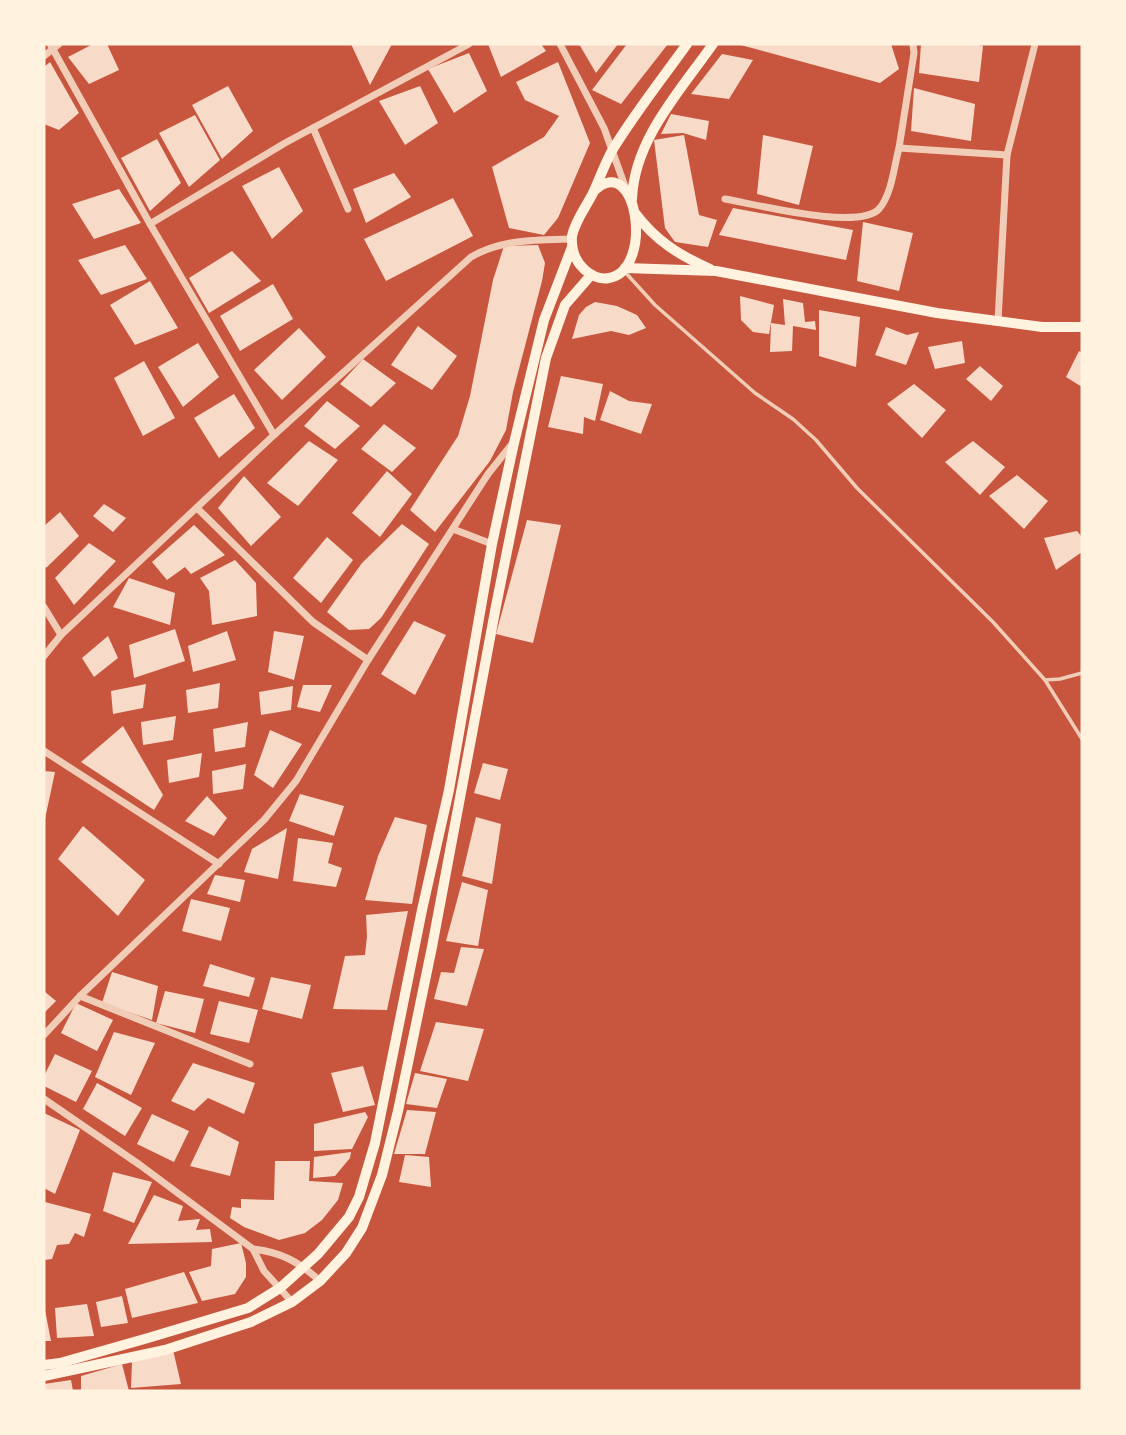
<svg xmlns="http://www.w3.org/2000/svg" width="1126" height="1435" font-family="Montserrat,sans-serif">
  <rect width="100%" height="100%" fill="#c8553d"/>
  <g fill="#f7dbc8">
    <polygon points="93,44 107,44 119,70 89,84 68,57"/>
    <polygon points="351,44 392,44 370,85"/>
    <polygon points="488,44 541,44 546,51 501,77"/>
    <polygon points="579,44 618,44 596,73"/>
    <polygon points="627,44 668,44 621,104 592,90"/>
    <polygon points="737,44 891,44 899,69 880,83"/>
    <polygon points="921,44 975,44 983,46 979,82 919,73"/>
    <polygon points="469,53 487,91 454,113 428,69"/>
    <polygon points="722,54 753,60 729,99 691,94"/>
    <polygon points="50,62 79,113 59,130 44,124 44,67"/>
    <polygon points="558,62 590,143 558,218 544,235 509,228 492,167 544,137 559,116 525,100 516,82"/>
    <polygon points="228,86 253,131 222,159 192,105"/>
    <polygon points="420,86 438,123 405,145 379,101"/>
    <polygon points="914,88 975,104 971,141 911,131"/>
    <polygon points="671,114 709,121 706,140 683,133 661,134"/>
    <polygon points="195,115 220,160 189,187 159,133"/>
    <polygon points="684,135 699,215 717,220 708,247 675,242 665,228 654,140"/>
    <polygon points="763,135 813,146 799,205 757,194"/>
    <polygon points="157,139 181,183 150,211 121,158"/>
    <polygon points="279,167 303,211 272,239 242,186"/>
    <polygon points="394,173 411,197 366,223 353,189"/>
    <polygon points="119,189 141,223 94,239 72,204"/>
    <polygon points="453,198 473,236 386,281 364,239"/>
    <polygon points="733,208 853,230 846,260 719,235"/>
    <polygon points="863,222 913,233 899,291 857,281"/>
    <polygon points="125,245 147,279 101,295 78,260"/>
    <polygon points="538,245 545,263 542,281 513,392 506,430 490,461 435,532 410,510 458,436 470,396 493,280 504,246"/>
    <polygon points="232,251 261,281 209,313 189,278"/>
    <polygon points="150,281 178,328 135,345 110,305"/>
    <polygon points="273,284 293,319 240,351 220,316"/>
    <polygon points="740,296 774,305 769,334 753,332 741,320"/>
    <polygon points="783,299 803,303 805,322 815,321 816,330 793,326 792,351 770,352 771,323 785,325"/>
    <polygon points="595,302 617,306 637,315 646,328 629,335 611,331 572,339 579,315 586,307"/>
    <polygon points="819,310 860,317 856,367 819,356"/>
    <polygon points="418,326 457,356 432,390 391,365"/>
    <polygon points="886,327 907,335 919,332 906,365 875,355"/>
    <polygon points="299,328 326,357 282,400 254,370"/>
    <polygon points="962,341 965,363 935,369 928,347"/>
    <polygon points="198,343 219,377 183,407 158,367"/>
    <polygon points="1079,351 1082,353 1082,387 1066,377"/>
    <polygon points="363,359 396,383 371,407 340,384"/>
    <polygon points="144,361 175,418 143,436 114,378"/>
    <polygon points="980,366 1003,386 991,401 966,379"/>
    <polygon points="561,376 603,384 595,421 584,417 583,434 548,427"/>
    <polygon points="914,384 946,410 922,438 887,404"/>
    <polygon points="610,391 629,401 652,404 641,434 600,420"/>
    <polygon points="234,394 255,428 219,458 194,418"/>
    <polygon points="327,401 360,426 335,449 304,426"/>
    <polygon points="384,424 416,448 392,472 361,449"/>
    <polygon points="309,441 338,460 298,506 267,483"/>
    <polygon points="973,441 1005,467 980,495 945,462"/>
    <polygon points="387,471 412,494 380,537 352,513"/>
    <polygon points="1017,475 1048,501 1024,529 989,496"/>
    <polygon points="244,476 281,517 251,546 218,508"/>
    <polygon points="104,504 126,518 113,532 93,516"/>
    <polygon points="60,512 79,536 46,568 44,564 44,526"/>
    <polygon points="527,520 561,525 533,643 496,634"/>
    <polygon points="402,524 429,544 381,618 369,629 349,630 327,612 362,563"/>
    <polygon points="194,525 225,555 191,574 185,567 167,580 152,562"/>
    <polygon points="1077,531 1082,537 1082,552 1056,570 1044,538"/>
    <polygon points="327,537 353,560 321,603 293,578"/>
    <polygon points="89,543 116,561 74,605 55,578"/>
    <polygon points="235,560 256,583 257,616 212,625 209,591 200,578"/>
    <polygon points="129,578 175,593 170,625 113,607"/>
    <polygon points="414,621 446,635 415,695 381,674"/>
    <polygon points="175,629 185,661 134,678 129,645"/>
    <polygon points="227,631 236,660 193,672 188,646"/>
    <polygon points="274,631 304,636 294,680 268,672"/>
    <polygon points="108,636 118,658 94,677 82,658"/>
    <polygon points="220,683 218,708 188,713 186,690"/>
    <polygon points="146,684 143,708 113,714 111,691"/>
    <polygon points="303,685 332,685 320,712 297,707"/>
    <polygon points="293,686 291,710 261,715 259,692"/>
    <polygon points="176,716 173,740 143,745 141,722"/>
    <polygon points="248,722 245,747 215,752 213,729"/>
    <polygon points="123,726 163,795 154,810 81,762"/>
    <polygon points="270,730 302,744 273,788 254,775"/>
    <polygon points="202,753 199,777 169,783 167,760"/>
    <polygon points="483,763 508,769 500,800 474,793"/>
    <polygon points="246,764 243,789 213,794 212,771"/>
    <polygon points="44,771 55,772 45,819 44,819"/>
    <polygon points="300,794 344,806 334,836 289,821"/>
    <polygon points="207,796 227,818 214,836 185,821"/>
    <polygon points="395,817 427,825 412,904 365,900 378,856"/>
    <polygon points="476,817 501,824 492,884 462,876"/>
    <polygon points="83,826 145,880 118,916 58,859"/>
    <polygon points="287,828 278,879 244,872 252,849"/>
    <polygon points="298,838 333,843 328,863 342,868 336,887 293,881"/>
    <polygon points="215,875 245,880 240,902 207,894"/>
    <polygon points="462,882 488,890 478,946 446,941"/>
    <polygon points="191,899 230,908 221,941 182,931"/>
    <polygon points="408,911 387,1010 333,1009 345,956 365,955 367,936 366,915"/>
    <polygon points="461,947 484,949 467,1006 434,999 441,972 454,973"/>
    <polygon points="210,964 255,978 249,997 203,986"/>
    <polygon points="112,972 158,986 152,1020 102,1003"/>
    <polygon points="271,977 311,985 302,1019 262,1009"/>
    <polygon points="44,991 56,1001 44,1013"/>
    <polygon points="165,991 204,999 195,1033 156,1023"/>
    <polygon points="219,1001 258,1010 249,1043 210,1034"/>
    <polygon points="76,1003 113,1020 97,1051 61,1033"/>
    <polygon points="436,1022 484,1029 468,1081 420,1071"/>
    <polygon points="114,1032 155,1043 131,1095 95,1077"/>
    <polygon points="55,1054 92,1071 76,1102 44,1086 44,1076"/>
    <polygon points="193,1063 255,1083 244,1114 208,1098 194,1111 171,1101"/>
    <polygon points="363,1066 375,1105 343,1112 331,1073"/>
    <polygon points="415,1073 447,1079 437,1108 406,1104"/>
    <polygon points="97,1083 142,1108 125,1136 83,1109"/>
    <polygon points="407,1110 436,1112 425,1154 394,1154"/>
    <polygon points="365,1112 368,1117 352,1149 314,1151 314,1124"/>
    <polygon points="44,1113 80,1130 55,1194 44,1188"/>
    <polygon points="152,1114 189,1131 174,1162 137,1144"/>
    <polygon points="209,1126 239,1142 230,1176 190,1166"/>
    <polygon points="351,1152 350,1158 335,1176 313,1178 314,1157"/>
    <polygon points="405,1155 429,1157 431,1187 399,1182"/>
    <polygon points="275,1161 310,1161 309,1181 343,1183 338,1200 322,1220 305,1233 279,1240 244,1227 230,1218 232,1207 241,1208 241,1199 274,1200"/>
    <polygon points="113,1172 152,1182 134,1223 103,1211"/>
    <polygon points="154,1195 183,1206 178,1221 200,1219 196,1230 210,1229 212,1242 128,1244"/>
    <polygon points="45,1202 91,1214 84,1237 75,1233 69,1244 57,1245 52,1259 44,1260"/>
    <polygon points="241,1243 246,1263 246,1277 235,1294 202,1301 189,1272 211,1266 212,1249"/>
    <polygon points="184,1272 198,1303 132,1318 125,1289"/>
    <polygon points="122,1296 128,1323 101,1327 96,1302"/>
    <polygon points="87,1304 94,1336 57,1338 55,1308"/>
    <polygon points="44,1310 45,1310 51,1341 44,1341"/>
    <polygon points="173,1350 181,1384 131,1388 132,1362"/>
    <polygon points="122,1364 129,1391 81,1391 81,1376"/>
    <polygon points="71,1380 73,1391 44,1391 44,1384"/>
  </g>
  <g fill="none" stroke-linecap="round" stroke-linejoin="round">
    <g stroke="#f1ccb7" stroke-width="3.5">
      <polyline points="625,272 655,305 755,393 793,419 816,440 857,488 993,622 1045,680 1082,739"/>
      <polyline points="1045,680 1060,679 1082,673"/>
    </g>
    <g stroke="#f1ccb7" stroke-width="7">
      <polyline points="50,44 150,224 274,435"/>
      <polyline points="560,44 604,128 626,189"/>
      <polyline points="913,44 914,53 899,148 1007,155"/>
      <polyline points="44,56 59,44"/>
      <polyline points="313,128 348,209"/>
      <path d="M725,199C755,204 858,231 879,209C892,194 894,166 899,148"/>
      <polyline points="150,224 285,143 469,44"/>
      <polyline points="998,321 1007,155 1035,44"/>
      <polyline points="197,508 313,622 368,660"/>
      <polyline points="453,529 492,544"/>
      <polyline points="44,607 61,635"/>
      <path d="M44,656L61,635L274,435L471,257C502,239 537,240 572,239"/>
      <polyline points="44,751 219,864"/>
      <polyline points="80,996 250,1064"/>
      <polyline points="44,1035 80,996 264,820 296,781 368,660 488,474 512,444"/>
      <polyline points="44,1099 140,1165 253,1249 264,1271 292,1302"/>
      <path d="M253,1249C281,1252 299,1262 320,1281"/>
    </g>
    <g stroke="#fff3e0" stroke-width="10">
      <path d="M594,191C637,149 655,270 609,278C600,280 592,276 585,270C575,261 571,249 572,236C575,221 586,207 593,193C600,178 605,163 613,149C635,113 662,79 687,44"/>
      <path d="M632,199C634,140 680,91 713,44"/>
      <path d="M635,213C656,241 679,255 710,269"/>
      <polyline points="625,268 716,271 937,313 1042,327 1082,327"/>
      <polyline points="44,1365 60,1363 148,1338 248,1308 280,1288 318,1254 349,1217 359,1197 375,1143 422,910 449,790 492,544 514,443 544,320 572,247"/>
      <polyline points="44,1376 165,1350 251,1322 292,1302 320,1281 346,1253 362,1228 382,1175 398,1111 432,947 496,606 546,358 565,305 591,275"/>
    </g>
  </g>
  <rect width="1126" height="1435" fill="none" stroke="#fff3e0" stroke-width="91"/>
</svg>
